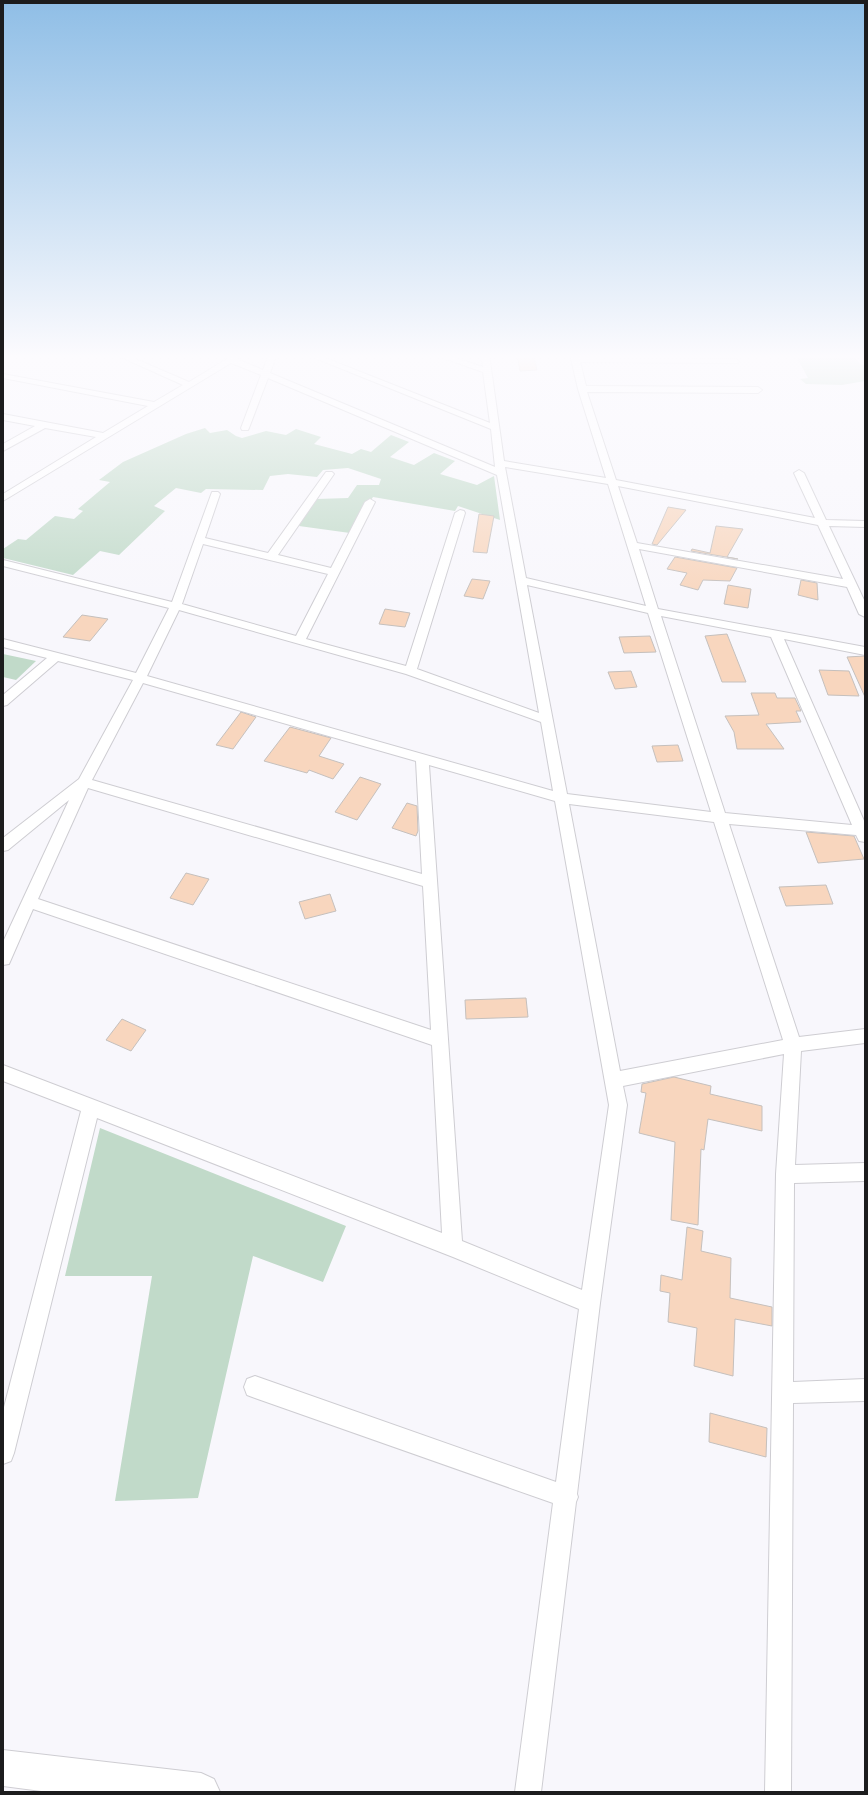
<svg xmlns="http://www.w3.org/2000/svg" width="868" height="1795" font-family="Manrope,sans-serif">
  <rect width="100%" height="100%" fill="#f8f7fc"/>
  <g fill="#c1dac9">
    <polygon points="795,354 852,354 860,364 865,365 865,381 842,385 806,384 800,379 808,378"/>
    <polygon points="205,428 210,433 227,430 236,436 242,438 266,431 286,435 296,429 321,437 314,444 352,454 361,449 371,452 391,435 409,442 390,457 414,465 434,453 455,461 440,474 477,485 494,476 500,520 458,506 455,511 373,497 350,533 299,526 316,499 348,498 357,485 379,485 381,479 348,468 323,470 317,477 288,474 270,476 263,490 206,489 201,493 176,488 154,506 165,511 119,555 100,551 73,575 3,558 3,549 18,539 26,540 55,516 74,519 83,511 78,509 110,482 99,480 123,462 186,434"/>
    <polygon points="3,654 36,661 16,680 3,677"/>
    <polygon points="100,1128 346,1226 323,1282 253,1256 198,1498 115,1501 152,1276 65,1276"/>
  </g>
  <g fill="#f8d6be" stroke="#c5c0bd">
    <polygon points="517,354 533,354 537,370 520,371"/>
    <polygon points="668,507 686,510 657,545 652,544"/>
    <polygon points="479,514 494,516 487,553 473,552"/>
    <polygon points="716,526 743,529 727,557 738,559 691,551 692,549 710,553"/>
    <polygon points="675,557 737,568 730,581 703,580 698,590 680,585 687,573 667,569"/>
    <polygon points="472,579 490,581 483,599 464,596"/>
    <polygon points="801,580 817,583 818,600 798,595"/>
    <polygon points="728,585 751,589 748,608 724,604"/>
    <polygon points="385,609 410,613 405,627 379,624"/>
    <polygon points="82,615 108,619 90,641 63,637"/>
    <polygon points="727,634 746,682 722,682 705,636"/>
    <polygon points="650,636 656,652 624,653 619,637"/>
    <polygon points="865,656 865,697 847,657"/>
    <polygon points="819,670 849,671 859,696 828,695"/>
    <polygon points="631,671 637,687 615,689 608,672"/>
    <polygon points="751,693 775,693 777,698 795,698 801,711 796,711 801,722 766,724 784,749 737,749 734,732 725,716 759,715"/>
    <polygon points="241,712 256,717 233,749 216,745"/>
    <polygon points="290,727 331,738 319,756 344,764 333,779 309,770 307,773 264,761"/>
    <polygon points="678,745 683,761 657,762 652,746"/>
    <polygon points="360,777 381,784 357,820 335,812"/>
    <polygon points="407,803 417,806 418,831 416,836 392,828"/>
    <polygon points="806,832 854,836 864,859 818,863"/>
    <polygon points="186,873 209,879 193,905 170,898"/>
    <polygon points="826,885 833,904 786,906 779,887"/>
    <polygon points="330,894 336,911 305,919 299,902"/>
    <polygon points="526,998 528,1017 466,1019 465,1000"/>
    <polygon points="122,1019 146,1030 131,1051 106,1040"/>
    <polygon points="674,1077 711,1086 710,1094 762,1106 762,1131 708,1119 704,1150 701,1149 698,1225 671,1220 675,1142 639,1133 646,1093 641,1092 642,1084"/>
    <polygon points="687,1227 703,1231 701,1251 731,1258 730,1298 772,1307 772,1326 735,1319 733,1376 694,1366 697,1328 668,1322 670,1293 660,1291 661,1275 682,1280"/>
    <polygon points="710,1413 767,1428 766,1457 709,1442"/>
  </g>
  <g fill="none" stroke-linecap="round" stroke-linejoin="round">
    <g stroke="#cecdd2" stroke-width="2">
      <path id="street" d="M114,354H124L189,382L235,354H244L237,359L263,370L269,354H277L270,373L495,467L491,429L305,354H315L490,423L483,372L432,354H443L483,367L481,354H489L504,461L606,478L578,389L570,354H578L579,358L735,359L739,361L738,363L580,362L586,386L758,387L762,390L758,393L587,392L616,480L815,518L794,473L799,470L804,473L826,520L865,521V527L829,526L865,602V617L859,614L847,587L639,549L658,609L865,647V655L784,639L865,823V842L859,841L856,835L729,824L799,1037L865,1029V1043L801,1051L795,1165L865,1163V1181L794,1183L793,1382L865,1379V1401L793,1403L791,1792H765L776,1174L784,1054L623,1086L627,1105L600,1303L577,1494L578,1497L576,1502L541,1792H515L553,1503L255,1398L247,1395L244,1387L247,1379L255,1376L556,1482L579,1309L453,1257L97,1118L14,1453L11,1461L3,1464V1411L81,1111L3,1081V1065L442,1233L432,1045L33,909L9,964L3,965V942L69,800L8,850L3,851V838L79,779L133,680L58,661L7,705L3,706V695L47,658L3,647V639L136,673L169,608L3,566V560L172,602L212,492H218L220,494L205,538L268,553L326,472H332L334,474L278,555L331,568L365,502L370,499L375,502L306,639L406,666L455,513L460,510L464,511L465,513L417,669L539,713L497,475L268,378L249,428L248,430H242L241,428L261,375L231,363L3,501V494L96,437L45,428L3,451V444L35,426L3,420V414L103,433L148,406L3,378V374L154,402L183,385ZM505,467L608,484L646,606L526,578ZM618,486L818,525L843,579L637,543ZM203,544L328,574L296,636L182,604ZM527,585L648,613L711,812L567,794ZM179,610L406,674L541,722L553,791L147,676ZM661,616L771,637L852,825L725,813ZM143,683L416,761L422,874L92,780ZM429,765L555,801L609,1105L582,1290L462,1241ZM88,788L423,886L431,1030L38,899ZM569,804L714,822L783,1040L620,1071Z"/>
    </g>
    <g stroke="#cecdd2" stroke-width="2">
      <polygon id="secondary" points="3,1750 201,1773 214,1779 220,1792 49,1792 3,1786"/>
    </g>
    <use href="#street" fill="#fff" fill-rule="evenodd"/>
    <use href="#secondary" fill="#fff" fill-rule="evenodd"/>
  </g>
  <linearGradient id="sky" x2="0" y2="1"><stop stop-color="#8fbee6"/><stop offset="0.59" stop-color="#fcfbfe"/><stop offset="1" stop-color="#fcfbfe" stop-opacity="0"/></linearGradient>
  <rect width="868" height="605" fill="url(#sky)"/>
  <rect width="868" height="1795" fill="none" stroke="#1c1c1d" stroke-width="8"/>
</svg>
